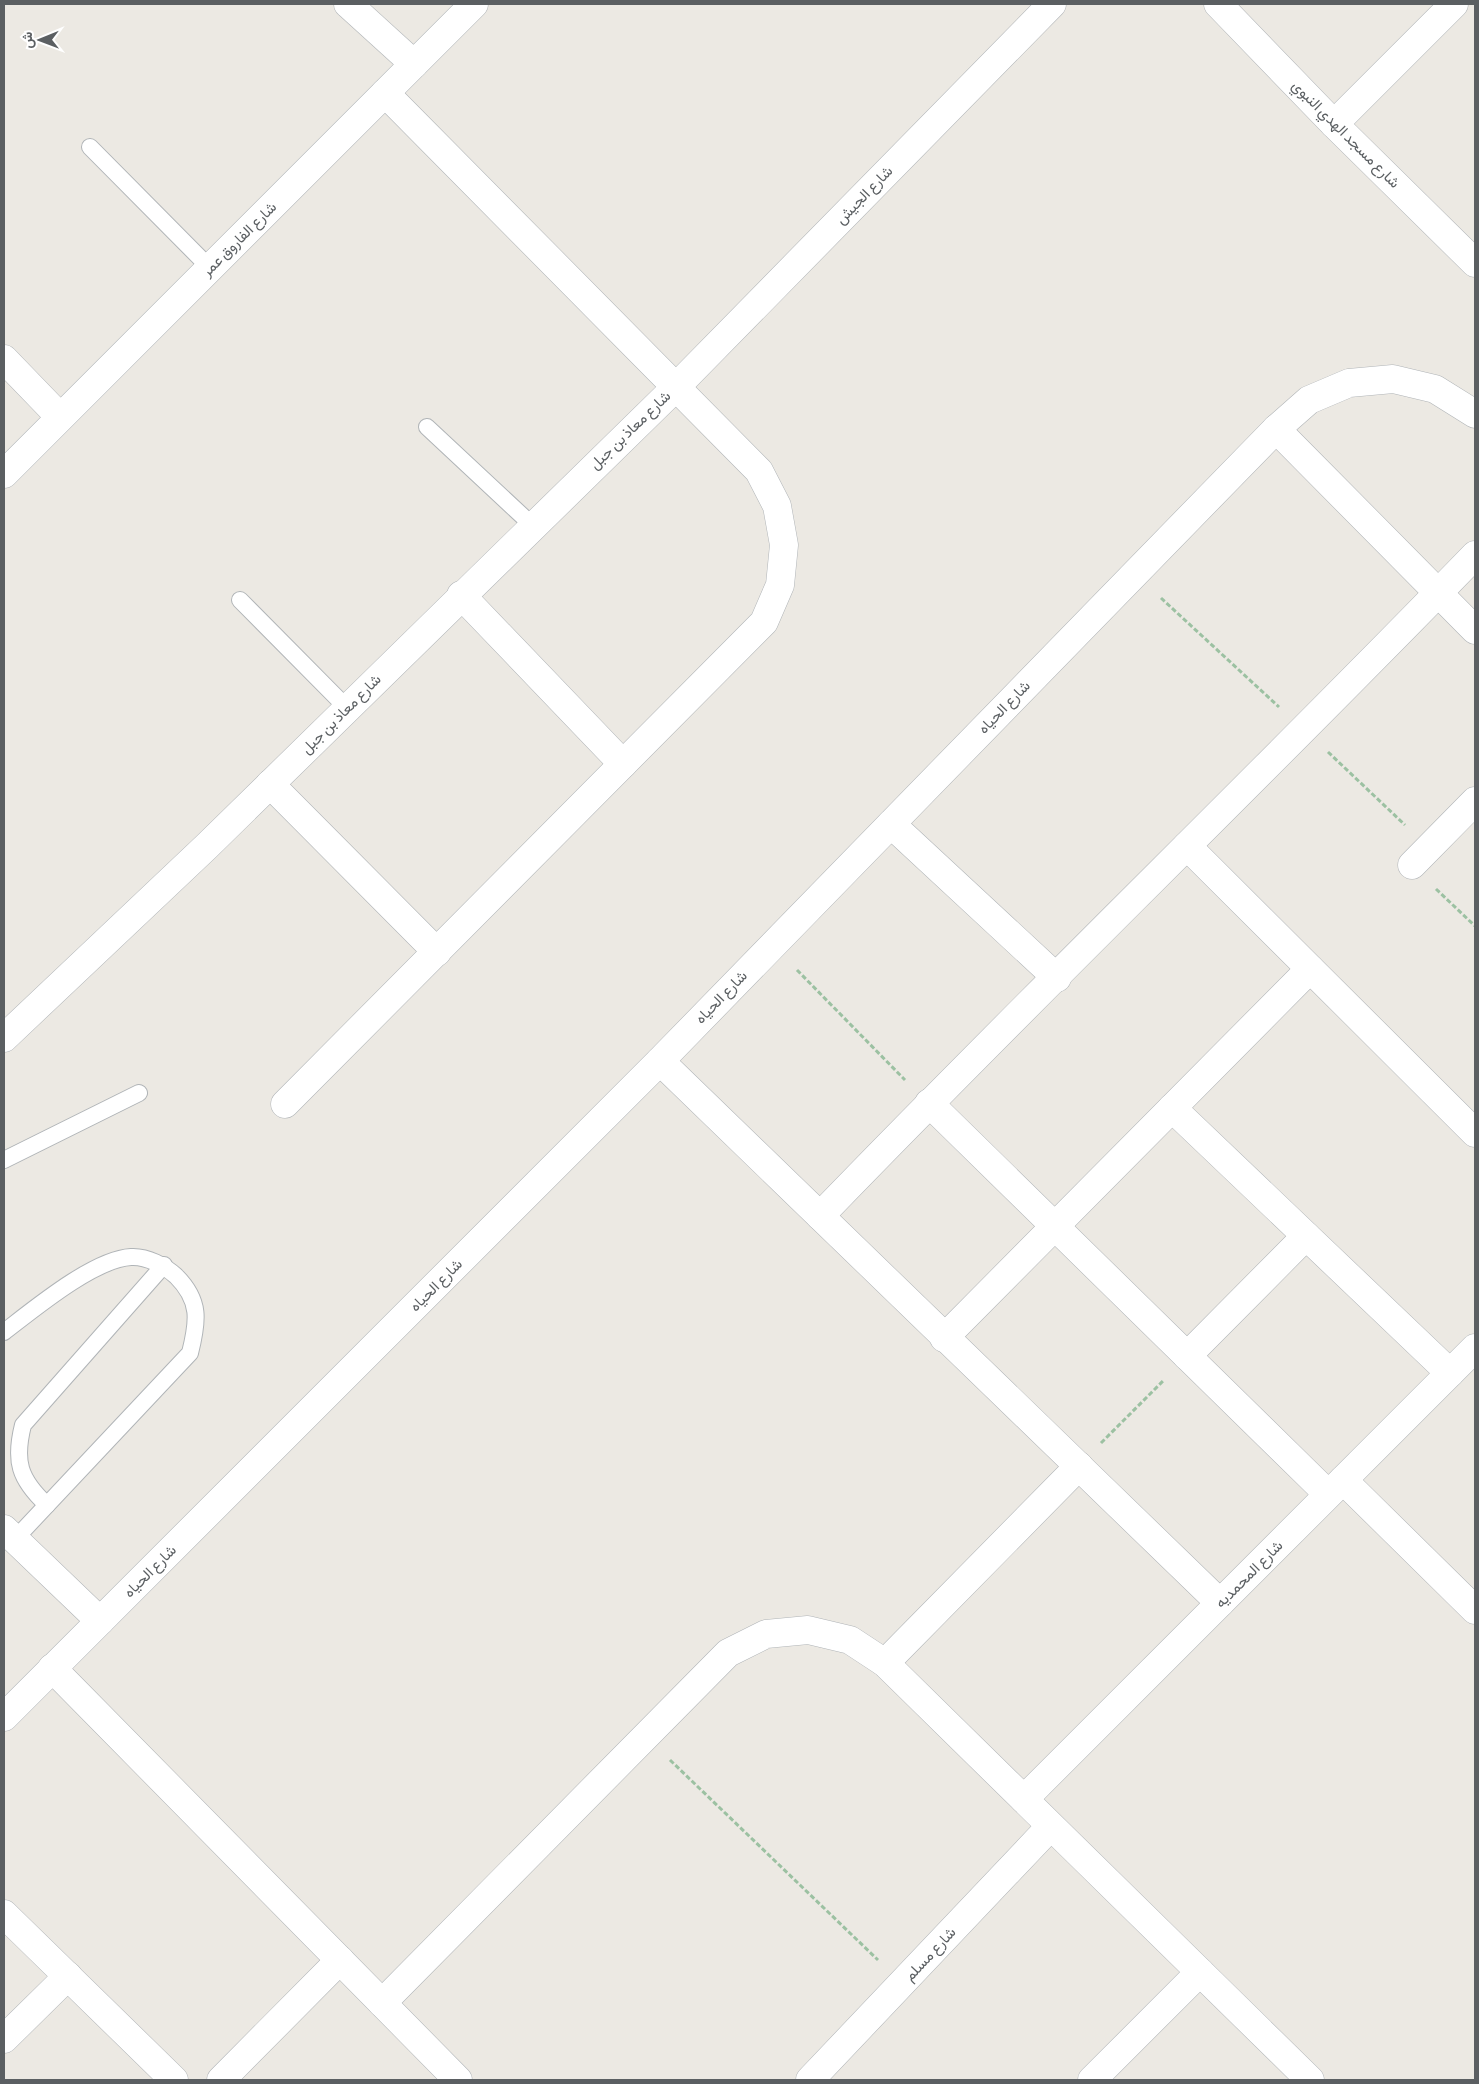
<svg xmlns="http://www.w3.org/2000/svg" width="1479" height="2084" font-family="'Sofia Sans Condensed',Vazirmatn,sans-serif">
  <rect width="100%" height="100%" fill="#ece9e3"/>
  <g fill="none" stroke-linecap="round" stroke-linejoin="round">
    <g stroke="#b0b4b7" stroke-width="18">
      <g id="lane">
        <polyline points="90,147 210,268"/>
        <polyline points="427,427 532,525"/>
        <polyline points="240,600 347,708"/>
        <polyline points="4,1160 139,1093"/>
        <path d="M4,1332C34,1309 94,1259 131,1257C147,1256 165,1266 176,1276C201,1301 198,1321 190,1353L15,1539"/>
        <path d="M47,1505C19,1479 14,1461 23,1425L164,1265"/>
      </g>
    </g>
    <g stroke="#b0b4b7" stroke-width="29">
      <g id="street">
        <polyline points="348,4 414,64"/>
        <polyline points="1218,4 1334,124 1475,263"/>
        <polyline points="1334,124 1454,4"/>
        <polyline points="4,359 60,417"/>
        <polyline points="1276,429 1475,630"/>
        <polyline points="4,474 474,4"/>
        <polyline points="461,595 623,764"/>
        <polyline points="270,784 437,952"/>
        <polyline points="891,824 1057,978"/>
        <polyline points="1187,846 1475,1133"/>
        <polyline points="1412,865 1475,801"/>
        <polyline points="4,1038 207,846 676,387 1052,4"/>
        <polyline points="660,1061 1220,1603"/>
        <polyline points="929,1103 1328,1494"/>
        <polyline points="285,1104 764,622 780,585 784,545 777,506 759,471 385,93"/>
        <polyline points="1172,1108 1450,1373"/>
        <path d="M820,1216C1035,993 1259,778 1475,555"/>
        <polyline points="944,1338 1310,969"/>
        <polyline points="1187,1356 1306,1236"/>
        <polyline points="1343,1480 1475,1610"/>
        <polyline points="4,1529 100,1621"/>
        <polyline points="885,1663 1079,1466"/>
        <polyline points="52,1668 458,2080"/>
        <polyline points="4,1717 660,1061 1276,429 1309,400 1349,383 1393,379 1435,389 1475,414"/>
        <polyline points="1024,1799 1475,1348"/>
        <polyline points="4,1914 174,2080"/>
        <polyline points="382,2003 728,1653 766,1634 808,1630 850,1640 885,1663 1310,2080"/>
        <polyline points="4,2039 68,1976"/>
        <polyline points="221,2080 340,1960"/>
        <polyline points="810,2080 1050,1827"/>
        <polyline points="1092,2080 1200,1972"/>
      </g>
    </g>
    <g stroke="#9cc1a2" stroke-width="3" stroke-dasharray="5 2.5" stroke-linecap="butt">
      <polyline points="1161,598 1279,707"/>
      <polyline points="1328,752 1405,825"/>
      <polyline points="1436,889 1475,926"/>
      <polyline points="797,970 905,1080"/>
      <polyline points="1101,1443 1164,1380"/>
      <polyline points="670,1760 878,1960"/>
    </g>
    <use href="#lane" stroke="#fff" stroke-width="16"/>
    <use href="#street" stroke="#fff" stroke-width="28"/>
  </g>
  <g text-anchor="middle" stroke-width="4" stroke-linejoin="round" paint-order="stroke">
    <g font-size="15" fill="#5b5f62" stroke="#fff">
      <text transform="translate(1346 134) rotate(45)" y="5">شارع مسجد الهدي النبوي</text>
      <text transform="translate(864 195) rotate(-46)" y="5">شارع الجيش</text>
      <text transform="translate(239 239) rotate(-45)" y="5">شارع الفاروق عمر</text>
      <text transform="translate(630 430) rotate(-44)" y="5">شارع معاذ بن جبل</text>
      <text transform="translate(1004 707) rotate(-46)" y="5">شارع الحياه</text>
      <text transform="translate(341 714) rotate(-45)" y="5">شارع معاذ بن جبل</text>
      <text transform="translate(721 997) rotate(-46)" y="5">شارع الحياه</text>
      <text transform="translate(436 1285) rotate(-45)" y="5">شارع الحياه</text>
      <text transform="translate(150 1571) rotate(-45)" y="5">شارع الحياه</text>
      <text transform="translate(1249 1574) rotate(-45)" y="5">شارع المحمديه</text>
      <text transform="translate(930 1954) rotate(-47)" y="5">شارع مسلم</text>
    </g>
  </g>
  <rect width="1479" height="2084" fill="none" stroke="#5b5f62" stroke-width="10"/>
  <g transform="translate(40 40) rotate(269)" stroke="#ffffff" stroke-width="4" paint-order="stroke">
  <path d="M0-4L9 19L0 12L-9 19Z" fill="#5b5f62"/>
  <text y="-8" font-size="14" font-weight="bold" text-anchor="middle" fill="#5b5f62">ش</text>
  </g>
</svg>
